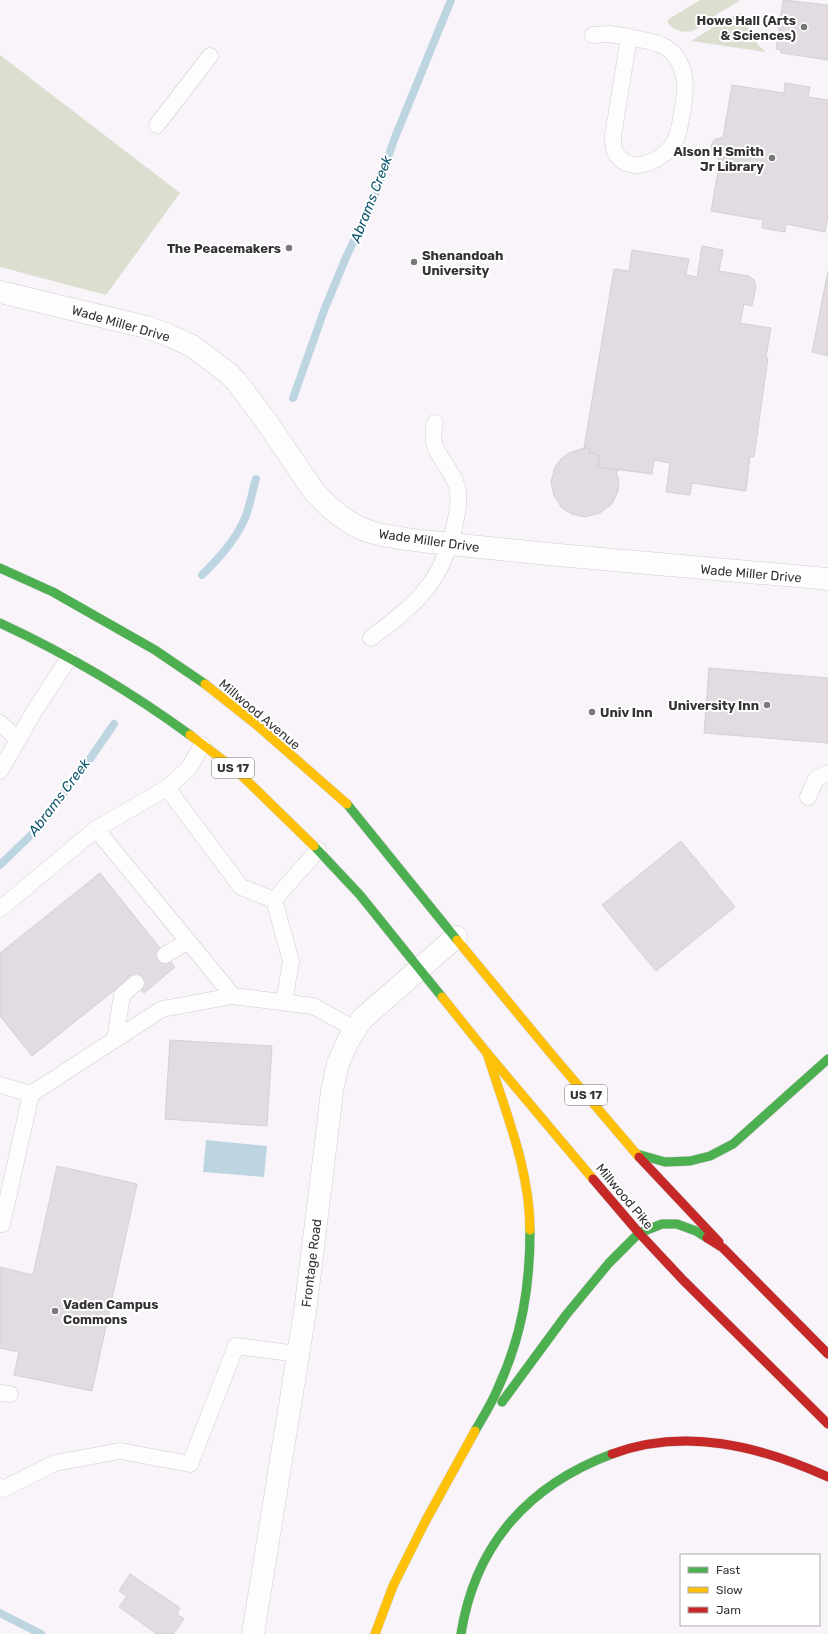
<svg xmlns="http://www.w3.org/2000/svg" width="828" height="1634" font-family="Rubik,sans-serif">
  <rect width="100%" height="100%" fill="#f9f4f9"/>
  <g fill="#dcdecf">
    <path d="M700,0H739L738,2C732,6 725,9 719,13C706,21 694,37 677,30C672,28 669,25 667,21L669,19Z"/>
    <polygon points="740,13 743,16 758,45 766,52 691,41 728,18"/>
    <polygon points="0,55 180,193 106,295 0,267"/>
  </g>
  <polygon fill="#bcd5e1" points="206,1140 267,1146 264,1177 203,1172"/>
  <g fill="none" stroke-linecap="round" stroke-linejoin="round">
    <g stroke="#bcd5e1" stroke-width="8">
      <polyline points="293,398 325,308 347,255 371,206 394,140 451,0"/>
      <path d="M202,575C219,558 235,541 245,518C250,506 252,492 256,479"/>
      <polyline points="0,865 33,833 92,756 114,724"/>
      <polyline points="0,1613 41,1634"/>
    </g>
  </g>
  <g fill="#e2dbe2" stroke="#d4d0d4">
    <polygon points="783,0 828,5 828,60 781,53 781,50 776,49"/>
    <polygon points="785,83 810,87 808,97 828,100 828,215 825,232 786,224 785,232 762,228 763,220 711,211 720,160 714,157 712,153 711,146 714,140 723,137 732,85 784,93"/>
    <polygon points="702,246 723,250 719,271 749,276 754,280 756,286 752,306 744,304 740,323 771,328 766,357 768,358 754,457 750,456 746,491 692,483 690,495 666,492 670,463 654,460 652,474 598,467 599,455 589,453 590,449 584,448 614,269 629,271 632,250 689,259 686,275 697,277"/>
    <polygon points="828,271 828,356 812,352"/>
    <polygon points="584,448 590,449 589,453 599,455 598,467 619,470 616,473 619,480 618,491 612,504 600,513 585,517 572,514 562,508 554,496 551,482 555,467 561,459 569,453"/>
    <polygon points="709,668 828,678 828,743 704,733"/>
    <polygon points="681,841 735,907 656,971 602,905"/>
    <polygon points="100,873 175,967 144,993 131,977 32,1056 0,1016 0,953"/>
    <polygon points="170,1040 272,1046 267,1126 165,1119"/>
    <polygon points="57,1166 137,1184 92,1391 14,1375 19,1352 0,1348 0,1267 33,1275"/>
    <polygon points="130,1574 180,1608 177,1614 184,1619 173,1634 162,1633 157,1634 119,1607 127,1596 119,1591"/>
  </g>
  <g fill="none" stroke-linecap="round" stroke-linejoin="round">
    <g stroke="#d0ccd0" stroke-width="17">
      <g id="lane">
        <path d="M593,35L610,34L629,37L613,136C613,142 613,149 616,154C630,175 659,162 671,147C678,139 679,129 681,119C686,95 690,64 667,48C656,41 641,40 629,37"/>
        <polyline points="157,125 210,56"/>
        <path d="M371,638C417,603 443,582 455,523C458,509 461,495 455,481C445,458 428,451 435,423"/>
        <polyline points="0,723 18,740"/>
        <polyline points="202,745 189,768 167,788 241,887 274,900 291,961 284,1002"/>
        <polyline points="0,771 35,710 69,658"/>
        <polyline points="808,797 816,779 828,773"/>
        <polyline points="96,829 167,788"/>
        <polyline points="274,900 318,850"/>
        <polyline points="0,909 96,829 233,996"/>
        <polyline points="165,955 188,941"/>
        <polyline points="115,1040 122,995 136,983"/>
        <polyline points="0,1085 31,1094 162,1009 233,996 313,1006 355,1029"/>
        <polyline points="0,1224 2,1224 31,1094"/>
        <polyline points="0,1393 10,1394"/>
        <polyline points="0,1487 3,1489 55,1463 120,1451 190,1464 236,1346 298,1354"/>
      </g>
    </g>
    <g stroke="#d0ccd0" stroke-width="23">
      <g id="street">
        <path d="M0,292L146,327L166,334L192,346L228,373L237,382L266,421L313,490C328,507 344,522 365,530C383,537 402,538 421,541C450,544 479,547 509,550C615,561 721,569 828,579"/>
        <polyline points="253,1634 305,1312 328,1126 332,1091 338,1063 348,1041 362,1019 456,937"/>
      </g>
    </g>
    <g stroke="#d4d2d4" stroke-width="10">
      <g id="fast">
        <polyline points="0,568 53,592 155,650 205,684"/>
        <path d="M0,623C67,654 130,691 190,735"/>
        <polyline points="347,804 457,940"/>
        <polyline points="314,846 360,895 442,997"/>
        <polyline points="637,1154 665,1162 690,1161 710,1156 733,1144 828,1059"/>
        <polyline points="502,1402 566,1315 609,1263 639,1233 662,1224 677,1224 696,1231 707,1238"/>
        <path d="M475,1431C483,1417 492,1403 498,1388C522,1336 530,1287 530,1230"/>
        <path d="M461,1634C475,1544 529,1485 612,1454"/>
      </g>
    </g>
    <g stroke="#d4d2d4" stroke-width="10">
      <g id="slow">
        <polyline points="205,684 258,726 347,804"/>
        <polyline points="190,735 236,770 314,846"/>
        <polyline points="457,940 553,1056 639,1157"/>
        <polyline points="442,997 487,1053 593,1179"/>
        <path d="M487,1053C505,1111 530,1169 530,1230"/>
        <polyline points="375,1634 393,1586 425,1522 475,1431"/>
      </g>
    </g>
    <g stroke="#d4d2d4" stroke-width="10">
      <g id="jam">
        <polyline points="639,1157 719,1242"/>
        <polyline points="593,1179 639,1233"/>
        <polyline points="639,1233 683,1280 828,1424"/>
        <polyline points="707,1238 723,1248 828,1354"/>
        <path d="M612,1454C685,1427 760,1446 828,1477"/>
      </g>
    </g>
    <use href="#lane" stroke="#fefdfe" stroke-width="16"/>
    <use href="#street" stroke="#fefdfe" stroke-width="22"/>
    <use href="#fast" stroke="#4caf50" stroke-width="9"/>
    <use href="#slow" stroke="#ffc107" stroke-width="9"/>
    <use href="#jam" stroke="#c62828" stroke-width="9"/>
  </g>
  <g fill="#7a777a" stroke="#fff" stroke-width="1.5">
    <circle cx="804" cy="27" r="4"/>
    <circle cx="772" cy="158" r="4"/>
    <circle cx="289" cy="248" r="4"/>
    <circle cx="414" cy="262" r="4"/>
    <circle cx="767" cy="705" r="4"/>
    <circle cx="592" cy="712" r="4"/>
    <circle cx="55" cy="1311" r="4"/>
  </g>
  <g text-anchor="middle" stroke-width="4" stroke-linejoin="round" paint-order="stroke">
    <g fill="#fff" stroke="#727072" stroke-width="1">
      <rect x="212" y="758" width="42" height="20" rx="3"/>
      <rect x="565" y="1085" width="42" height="20" rx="3"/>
    </g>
    <g font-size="12" font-weight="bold" fill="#363336">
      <text x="233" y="772">US 17</text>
      <text x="586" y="1099">US 17</text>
    </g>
    <g font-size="13" font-weight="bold" fill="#363336" stroke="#fff" text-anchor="end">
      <text x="796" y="25">Howe Hall (Arts<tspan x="796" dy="15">&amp; Sciences)</tspan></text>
      <text x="764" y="156">Alson H Smith<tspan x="764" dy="15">Jr Library</tspan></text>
      <text x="281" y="253">The Peacemakers</text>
      <text x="422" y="260" text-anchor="start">Shenandoah<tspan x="422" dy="15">University</tspan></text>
      <text x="759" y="710">University Inn</text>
      <text x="600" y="717" text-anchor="start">Univ Inn</text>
      <text x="63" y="1309" text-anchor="start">Vaden Campus<tspan x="63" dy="15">Commons</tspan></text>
    </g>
    <g font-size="13" fill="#363336" stroke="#fff">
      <text transform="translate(121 323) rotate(16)" y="5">Wade Miller Drive</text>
      <text transform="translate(429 540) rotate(8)" y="5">Wade Miller Drive</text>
      <text transform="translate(751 573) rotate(5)" y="5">Wade Miller Drive</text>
      <text transform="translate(260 714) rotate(40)" y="5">Millwood Avenue</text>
      <text transform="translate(625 1196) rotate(50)" y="5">Millwood Pike</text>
      <text transform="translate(311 1263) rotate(-83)" y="5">Frontage Road</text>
    </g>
    <g font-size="14" font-style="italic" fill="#0e576e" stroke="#fff">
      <text transform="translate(371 199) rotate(-69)" y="5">Abrams Creek</text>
      <text transform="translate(59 797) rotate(-53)" y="5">Abrams Creek</text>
    </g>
  </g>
  <rect x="680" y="1554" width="140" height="72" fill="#ffffff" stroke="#afadaf"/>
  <rect x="688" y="1567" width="20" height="6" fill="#4caf50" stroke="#afadaf"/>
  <text x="716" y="1574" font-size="12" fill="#363336">Fast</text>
  <rect x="688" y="1587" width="20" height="6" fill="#ffc107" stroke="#afadaf"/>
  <text x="716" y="1594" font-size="12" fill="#363336">Slow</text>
  <rect x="688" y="1607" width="20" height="6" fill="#c62828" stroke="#afadaf"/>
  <text x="716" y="1614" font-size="12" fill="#363336">Jam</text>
</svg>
